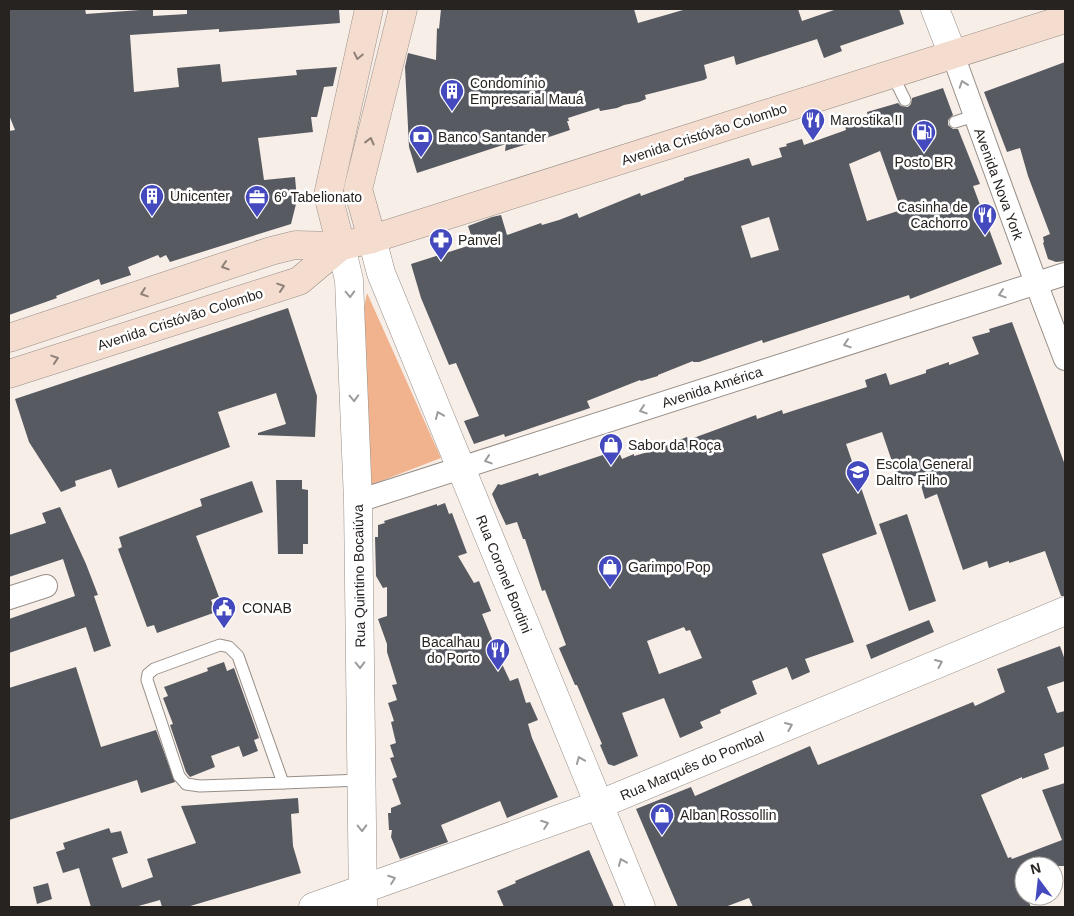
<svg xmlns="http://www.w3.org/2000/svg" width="1074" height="916" font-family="Helvetica,sans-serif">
  <rect width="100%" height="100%" fill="#f7eee8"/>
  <polygon fill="#f1b38e" points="367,293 441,458 368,486 364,308"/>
  <g fill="#585a62" fill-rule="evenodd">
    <polygon points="9,9 85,9 86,14 153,9 153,16 187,14 187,9 339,9 340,23 219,32 219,29 130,35 134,92 179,87 177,68 220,64 222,82 297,75 296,70 337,67 333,86 324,87 317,117 311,117 313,132 258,138 264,180 295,177 297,200 291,224 170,262 166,255 160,258 158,255 128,267 131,275 101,285 99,279 56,296 57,298 9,315 9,131 15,130 9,115"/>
    <polygon points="441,9 634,9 638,23 683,10 692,9 798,9 802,21 837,9 899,9 904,24 840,46 842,51 824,58 817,39 736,65 734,56 704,65 707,78 704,80 645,95 646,99 639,102 624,105 617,108 600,111 599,108 568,118 569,121 567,121 570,130 537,141 505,151 506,144 417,173 409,147 405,67 408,53 436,60 437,28 439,29"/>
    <polygon points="1065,62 1065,261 1056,262 1048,259 1043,243 1044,242 1043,237 1050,234 1028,176 1020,148 1007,152 984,92"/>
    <path d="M943,88L953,115L948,120V125L953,129H958L980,184L973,186L1002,264L910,299L909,295L763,343L762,340L699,362H693V361L658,375V376L641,381L640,380L587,401L590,408L505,437L504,434L474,444L464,421L479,416L456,363L449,365L421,298L411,264L474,244L468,226L492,217L501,215L507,235L541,223L542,225L559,220L577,213L579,218L640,193L641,196L684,180V178L749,158L752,166L782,157L779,148L787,146L786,144L802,139L804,145L846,130L845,126L868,116L867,112L898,103L901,106L908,107L911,104L912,98ZM880,151L901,210L867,221L849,164ZM769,217L779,250L751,258L741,226Z"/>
    <polygon points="288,308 317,396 315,437 258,435 258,433 286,424 276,393 218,412 230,447 118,488 111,469 75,481 76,486 61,492 29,442 15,399"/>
    <path d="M1012,322L1065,465V596H1061L1045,551L1009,563V561L989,568L987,561L963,570L937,494L925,499L918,475L899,482L882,432L846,444L877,534L822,554L854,642L805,659L810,672L792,680L787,667L752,681L757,694L720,710L721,713L700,722L703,728L680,738L664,698L622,713L638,756L614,766L608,764L600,745L602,744L577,685H575L559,648L566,645L545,590L542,591L525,539H523L517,522L506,525L498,508L492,494L498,484L501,485L538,473L539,476L618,450L622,459L634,454V456L648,452L687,437L688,440L756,415L757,419L782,410L783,414L867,387L865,380L886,373L890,385L926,373V370L949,362V365L979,354L972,337L990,332L989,329ZM684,627L686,631L690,630L702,658L659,674L647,641Z"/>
    <polygon points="276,480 302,480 302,489 308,490 308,544 303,544 303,554 278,554"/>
    <polygon points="252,481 263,512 196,536 219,597 211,600 216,612 157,633 154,625 147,627 118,549 122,547 119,537 202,506 200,499"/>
    <polygon points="445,503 449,514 452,513 467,553 458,556 474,583 479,581 491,611 482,614 502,664 510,681 518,678 526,703 530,702 538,720 528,724 532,738 558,797 507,818 500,801 441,825 448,842 400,859 391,837 392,830 389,830 388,813 391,813 391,808 401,804 392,779 397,777 390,758 394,757 390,745 396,743 391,722 394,721 388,703 397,700 392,685 397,684 387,652 387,644 378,619 387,616 387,587 383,588 376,576 375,537 378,537 378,525 385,523 384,521 437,504 437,506"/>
    <polygon points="60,507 86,564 98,595 94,596 111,646 94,652 86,627 9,653 9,619 75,596 63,559 9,577 9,535 46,523 42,513"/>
    <polygon points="907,514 936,601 909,611 879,524"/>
    <polygon points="929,620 934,632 871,659 866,645"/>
    <polygon points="1060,646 1065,660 1065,681 1047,687 1057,713 1065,711 1065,746 1044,754 1049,769 1022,779 1022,777 981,795 1008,858 1011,857 1012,859 1062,840 1042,790 1065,783 1065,866 1024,866 1024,871 1017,873 1024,890 1024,896 1026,896 1031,907 753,907 749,898 725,907 678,907 636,809 691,787 695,796 810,746 818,765 973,702 975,706 1005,692 997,669"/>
    <polygon points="224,662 227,671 234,668 259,738 254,740 258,751 243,757 239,746 211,756 215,767 190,777 186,772 170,725 173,724 163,698 168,696 164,687 208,671 207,668"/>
    <polygon points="76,667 101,747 156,730 175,782 141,793 137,780 9,820 9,688"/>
    <polygon points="298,798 299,813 291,814 293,846 301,873 187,907 162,907 160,900 135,907 91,907 79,868 63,873 56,852 65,849 63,843 109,828 111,833 121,831 128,853 112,858 122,888 153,877 147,859 196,843 181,806"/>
    <polygon points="589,850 614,907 504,907 497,891 516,883 515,881"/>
    <polygon points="48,883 52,899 37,904 33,887"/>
  </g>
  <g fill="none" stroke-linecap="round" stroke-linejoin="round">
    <g stroke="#978e88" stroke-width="13">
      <g id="service">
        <polyline points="892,74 905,100"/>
        <polyline points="955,122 974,116"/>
        <polygon points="220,645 229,647 238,656 283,783 200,786 186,784 179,776 147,680 148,674 154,669"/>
        <polyline points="283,783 361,780"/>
      </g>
    </g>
    <g stroke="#978e88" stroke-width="24">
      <g id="minor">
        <polyline points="953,55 1036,283 1065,359"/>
        <polyline points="358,501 1065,274"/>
        <polyline points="9,598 46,586"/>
      </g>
    </g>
    <g stroke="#978e88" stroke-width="29">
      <g id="tertiary">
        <polyline points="935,9 953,55"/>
        <polyline points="372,239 381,273 641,907"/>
        <polyline points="341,246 349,280 358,501 363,906"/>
        <polyline points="313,907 598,805 1065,611"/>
      </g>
    </g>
    <g stroke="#978e88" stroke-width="29">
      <g id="secondary">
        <polyline points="372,239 358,189 403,9"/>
        <polyline points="341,246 328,195 369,9"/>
        <polyline points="9,338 271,251 295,245 341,246 372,239 1065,19"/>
        <polyline points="9,374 299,281 341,246"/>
      </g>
    </g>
    <use href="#service" stroke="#fff" stroke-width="11"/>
    <use href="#minor" stroke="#fff" stroke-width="22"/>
    <use href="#tertiary" stroke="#fff" stroke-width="28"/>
    <use href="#secondary" stroke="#f4dcce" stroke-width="28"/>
  </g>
  <defs><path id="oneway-chevron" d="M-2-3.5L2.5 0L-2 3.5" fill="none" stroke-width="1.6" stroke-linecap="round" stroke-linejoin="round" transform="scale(1.25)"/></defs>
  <g stroke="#8e8078">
    <use href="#oneway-chevron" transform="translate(358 56) rotate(102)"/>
    <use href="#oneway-chevron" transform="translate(370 141) rotate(-76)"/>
    <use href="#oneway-chevron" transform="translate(225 266) rotate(162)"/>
    <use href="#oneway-chevron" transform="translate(281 287) rotate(-18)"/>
    <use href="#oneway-chevron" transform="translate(144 293) rotate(161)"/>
    <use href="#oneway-chevron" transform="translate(55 359) rotate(-18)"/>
  </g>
  <g stroke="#9e9c9b">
    <use href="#oneway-chevron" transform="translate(963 84) rotate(-109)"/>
    <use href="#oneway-chevron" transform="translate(350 294) rotate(88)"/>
    <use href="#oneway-chevron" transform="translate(1002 294) rotate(162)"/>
    <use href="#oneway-chevron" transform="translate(847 344) rotate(162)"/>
    <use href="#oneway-chevron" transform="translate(354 398) rotate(88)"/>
    <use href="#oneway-chevron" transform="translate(643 410) rotate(162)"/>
    <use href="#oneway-chevron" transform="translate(439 415) rotate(-112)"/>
    <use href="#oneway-chevron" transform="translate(488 460) rotate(162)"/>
    <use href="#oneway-chevron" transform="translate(939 663) rotate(-23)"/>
    <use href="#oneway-chevron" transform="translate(360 665) rotate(89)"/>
    <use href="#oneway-chevron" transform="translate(789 726) rotate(-23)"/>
    <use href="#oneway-chevron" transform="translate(580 760) rotate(-112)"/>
    <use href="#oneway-chevron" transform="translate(545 824) rotate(-20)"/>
    <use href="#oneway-chevron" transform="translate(362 828) rotate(89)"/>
    <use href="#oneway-chevron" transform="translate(622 862) rotate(-113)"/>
    <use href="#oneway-chevron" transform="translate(392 879) rotate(-20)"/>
  </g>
  <defs>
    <g id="building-pin" transform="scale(1.25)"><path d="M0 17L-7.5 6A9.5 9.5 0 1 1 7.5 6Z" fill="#4549be" stroke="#fff"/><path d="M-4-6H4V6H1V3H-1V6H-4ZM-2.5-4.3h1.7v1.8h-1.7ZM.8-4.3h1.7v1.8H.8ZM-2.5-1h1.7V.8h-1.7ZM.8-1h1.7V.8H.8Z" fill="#fff"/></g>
    <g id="restaurant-pin" transform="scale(1.25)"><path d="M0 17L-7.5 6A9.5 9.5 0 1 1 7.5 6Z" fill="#4549be" stroke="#fff"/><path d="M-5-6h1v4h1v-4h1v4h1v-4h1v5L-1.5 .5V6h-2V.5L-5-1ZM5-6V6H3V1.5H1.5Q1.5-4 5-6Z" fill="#fff"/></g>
    <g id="fuel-pin" transform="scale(1.25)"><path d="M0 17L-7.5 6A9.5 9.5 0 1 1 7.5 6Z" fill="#4549be" stroke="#fff"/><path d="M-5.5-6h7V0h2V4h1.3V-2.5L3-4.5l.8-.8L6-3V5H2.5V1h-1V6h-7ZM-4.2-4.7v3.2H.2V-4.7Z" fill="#fff"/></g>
    <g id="bank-pin" transform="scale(1.25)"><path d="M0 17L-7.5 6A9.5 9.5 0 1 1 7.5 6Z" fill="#4549be" stroke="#fff"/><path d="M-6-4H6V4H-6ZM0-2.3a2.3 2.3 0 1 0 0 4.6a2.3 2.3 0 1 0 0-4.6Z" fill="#fff"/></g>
    <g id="office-pin" transform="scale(1.25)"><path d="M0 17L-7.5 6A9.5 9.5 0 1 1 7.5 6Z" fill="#4549be" stroke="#fff"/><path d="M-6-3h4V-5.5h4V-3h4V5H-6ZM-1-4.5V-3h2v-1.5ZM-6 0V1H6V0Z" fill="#fff"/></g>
    <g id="pharmacy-pin" transform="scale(1.25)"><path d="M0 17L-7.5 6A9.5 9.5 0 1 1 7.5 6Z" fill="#4549be" stroke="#fff"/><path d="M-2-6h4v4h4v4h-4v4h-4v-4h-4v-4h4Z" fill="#fff"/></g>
    <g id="shop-pin" transform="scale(1.25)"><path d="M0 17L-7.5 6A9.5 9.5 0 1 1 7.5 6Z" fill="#4549be" stroke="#fff"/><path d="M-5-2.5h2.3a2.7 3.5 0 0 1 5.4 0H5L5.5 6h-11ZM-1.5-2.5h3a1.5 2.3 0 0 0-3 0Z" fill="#fff"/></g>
    <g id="school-pin" transform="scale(1.25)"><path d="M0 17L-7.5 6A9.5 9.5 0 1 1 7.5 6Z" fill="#4549be" stroke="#fff"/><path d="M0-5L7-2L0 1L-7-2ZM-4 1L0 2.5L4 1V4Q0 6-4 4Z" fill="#fff"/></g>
    <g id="civic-pin" transform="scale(1.25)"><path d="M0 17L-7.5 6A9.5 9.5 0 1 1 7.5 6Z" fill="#4549be" stroke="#fff"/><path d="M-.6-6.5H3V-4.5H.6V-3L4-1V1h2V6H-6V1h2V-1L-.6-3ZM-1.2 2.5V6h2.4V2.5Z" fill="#fff"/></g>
  </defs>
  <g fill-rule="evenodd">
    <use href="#building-pin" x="452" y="91"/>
    <use href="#restaurant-pin" x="813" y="120"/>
    <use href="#fuel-pin" x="924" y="132"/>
    <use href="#bank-pin" x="421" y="137"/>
    <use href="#building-pin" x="152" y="196"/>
    <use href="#office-pin" x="257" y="197"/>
    <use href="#restaurant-pin" x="985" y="215"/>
    <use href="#pharmacy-pin" x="441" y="240"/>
    <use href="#shop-pin" x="611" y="445"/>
    <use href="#school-pin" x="858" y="472"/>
    <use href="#shop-pin" x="610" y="567"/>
    <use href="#civic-pin" x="224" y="608"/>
    <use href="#restaurant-pin" x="498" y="650"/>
    <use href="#shop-pin" x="662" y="815"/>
  </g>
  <g text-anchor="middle" stroke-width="5" stroke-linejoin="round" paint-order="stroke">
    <g font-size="14" fill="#272321" stroke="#fff" text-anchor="start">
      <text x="470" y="88">Condomínio<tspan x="470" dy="16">Empresarial Mauá</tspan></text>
      <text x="830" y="125">Marostika II</text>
      <text x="438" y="142">Banco Santander</text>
      <text x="924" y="167" text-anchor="middle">Posto BR</text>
      <text x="170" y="201">Unicenter</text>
      <text x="274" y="202">6º Tabelionato</text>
      <text x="968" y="212" text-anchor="end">Casinha de<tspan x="968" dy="16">Cachorro</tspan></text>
      <text x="458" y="245">Panvel</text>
      <text x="628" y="450">Sabor da Roça</text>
      <text x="876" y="469">Escola General<tspan x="876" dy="16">Daltro Filho</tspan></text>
      <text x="628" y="572">Garimpo Pop</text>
      <text x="242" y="613">CONAB</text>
      <text x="480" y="647" text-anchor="end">Bacalhau<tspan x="480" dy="16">do Porto</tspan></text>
      <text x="680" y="820">Alban Rossollin</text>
    </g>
    <g font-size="14" fill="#272321" stroke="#fff">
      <text transform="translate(704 134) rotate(-18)" y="5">Avenida Cristóvão Colombo</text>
      <text transform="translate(999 184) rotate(70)" y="5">Avenida Nova York</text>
      <text transform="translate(180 319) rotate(-18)" y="5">Avenida Cristóvão Colombo</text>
      <text transform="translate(712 387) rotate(-18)" y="5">Avenida América</text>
      <text transform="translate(504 574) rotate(68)" y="5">Rua Coronel Bordini</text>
      <text transform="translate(359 576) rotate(-91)" y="5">Rua Quintino Bocaiúva</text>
      <text transform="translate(692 766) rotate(-23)" y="5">Rua Marquês do Pombal</text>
    </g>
  </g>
  <rect width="1074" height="916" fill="none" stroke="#272321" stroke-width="20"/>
  <g transform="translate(1039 881) rotate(345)"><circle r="24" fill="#ffffff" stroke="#a9a7a6"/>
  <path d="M0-4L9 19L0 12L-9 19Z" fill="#4549be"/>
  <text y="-8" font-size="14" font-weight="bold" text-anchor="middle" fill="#272321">N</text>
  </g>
</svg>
